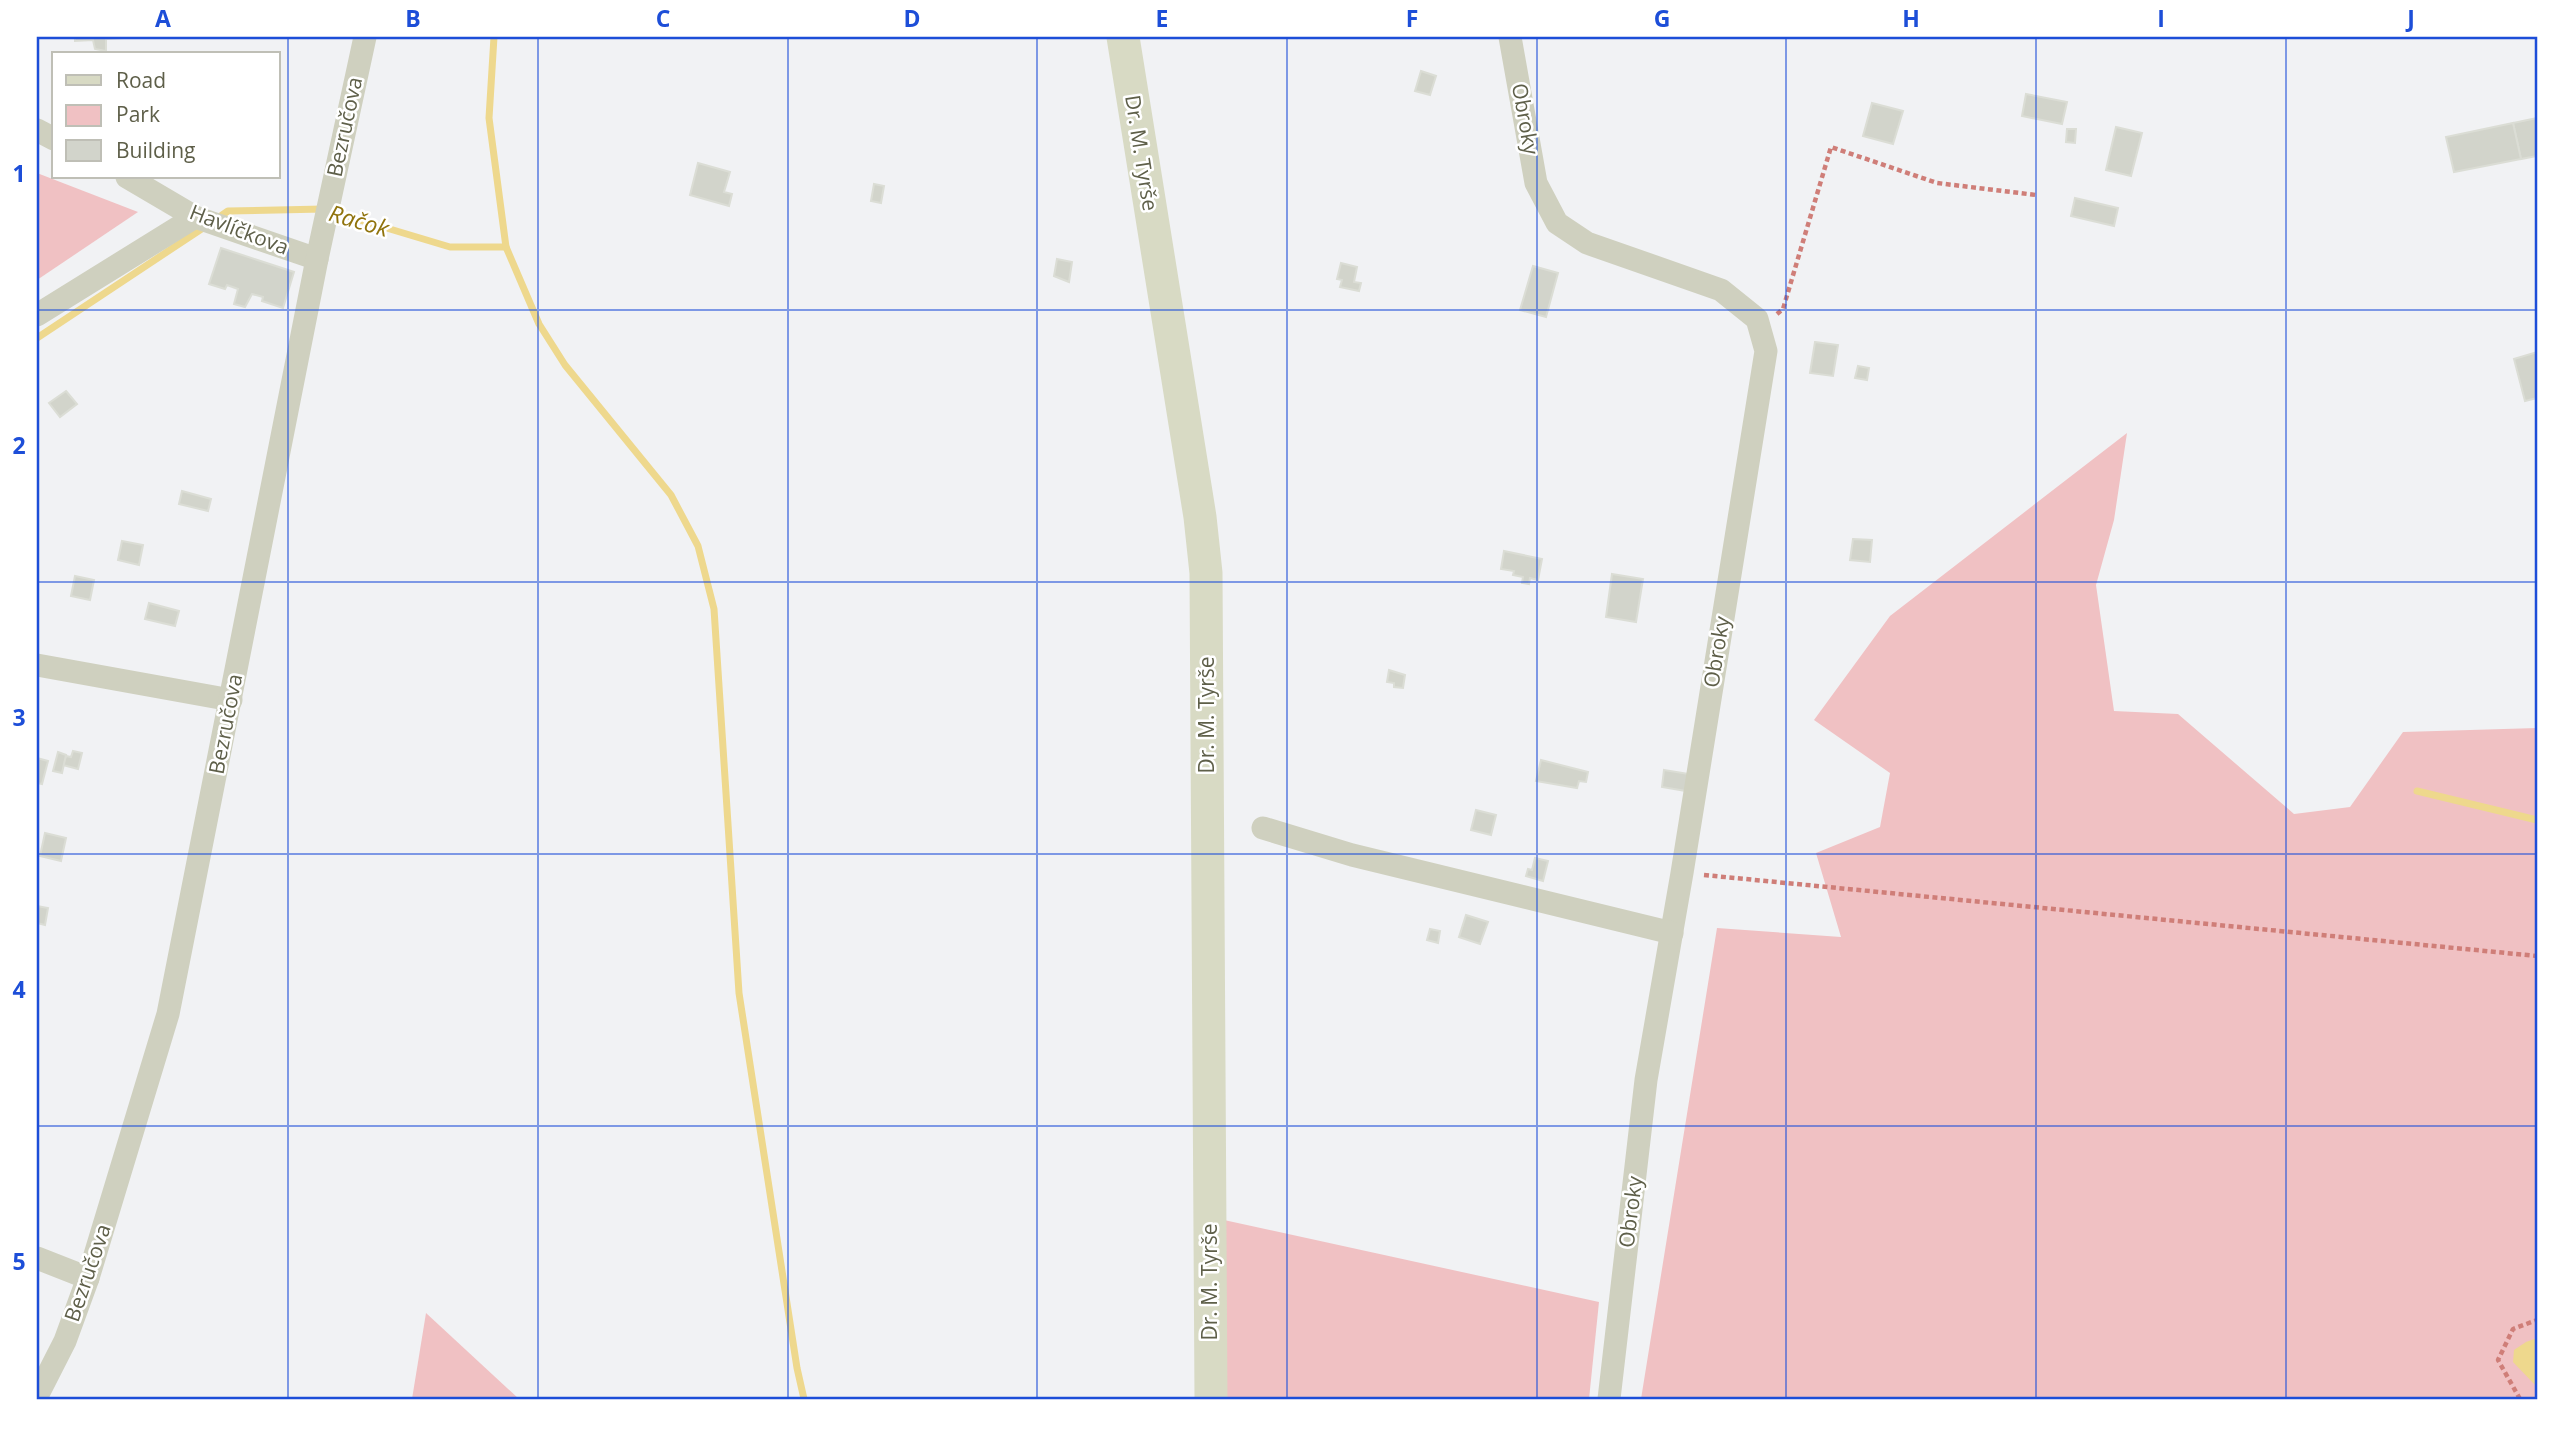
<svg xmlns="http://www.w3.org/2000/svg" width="2574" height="1436" font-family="'Open Sans',sans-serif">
  <rect width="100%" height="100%" fill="#f1f2f4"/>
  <g fill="#f0c1c3">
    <polygon points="37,173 138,212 37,280"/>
    <polygon points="2127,433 2114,520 2096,585 2114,711 2178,714 2294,814 2350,807 2403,732 2537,728 2537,1399 1641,1399 1717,928 1841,937 1816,853 1880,827 1890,773 1814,720 1890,616"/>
    <polygon points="1224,1220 1599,1302 1589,1399 1224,1399"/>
    <polygon points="426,1313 519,1399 412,1399"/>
  </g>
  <polygon fill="#eed88d" points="2537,1338 2537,1387 2513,1362 2514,1350 2526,1342"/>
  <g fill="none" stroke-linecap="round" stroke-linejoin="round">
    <g stroke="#eed88d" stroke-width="7">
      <polyline points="215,220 228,211 323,209 450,247 506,247 489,118 494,37"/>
      <polyline points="506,247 539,324 565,365 671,495 698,546 714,609 739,993 797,1368 804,1399"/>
      <polyline points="37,338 206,226"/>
      <polyline points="2417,791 2537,820"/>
    </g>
  </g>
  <g fill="#d2d4cb" stroke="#dbddd5" stroke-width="2">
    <polygon points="75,37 142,37 106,39 106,51 95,49 93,40 75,41"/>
    <polygon points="1421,71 1436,76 1430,95 1415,91"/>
    <polygon points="2026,94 2067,102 2062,124 2022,116"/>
    <polygon points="1872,103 1903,111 1893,144 1863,136"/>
    <polygon points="2537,118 2537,156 2521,159 2513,123"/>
    <polygon points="2513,123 2521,159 2454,172 2446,137"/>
    <polygon points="2116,127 2142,133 2131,176 2106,170"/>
    <polygon points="2067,129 2076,129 2075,143 2066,142"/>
    <polygon points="698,163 730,172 724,192 732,194 729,206 690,195"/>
    <polygon points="874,184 884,186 881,203 871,201"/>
    <polygon points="2075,198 2118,208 2114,226 2071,216"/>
    <polygon points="221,248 294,272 283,308 262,301 263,297 252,294 245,307 234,304 238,289 227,285 225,289 209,284"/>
    <polygon points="1057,259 1072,262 1069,282 1054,276"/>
    <polygon points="1341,263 1357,267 1354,282 1361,283 1359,291 1340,287 1342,280 1337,279"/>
    <polygon points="1533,266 1558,273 1546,317 1520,310"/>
    <polygon points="1815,342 1838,345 1833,376 1810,373"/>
    <polygon points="2537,352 2537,398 2525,401 2514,359"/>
    <polygon points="1858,366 1869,368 1867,380 1855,378"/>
    <polygon points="66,391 77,404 60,417 49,403"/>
    <polygon points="182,491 211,499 208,511 179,504"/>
    <polygon points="1853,539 1872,540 1870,562 1850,560"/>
    <polygon points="122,541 143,545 139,565 118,560"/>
    <polygon points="1504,551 1542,559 1538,580 1530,578 1529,584 1522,583 1523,577 1513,575 1514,571 1501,569"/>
    <polygon points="1612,574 1643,579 1636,622 1606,617"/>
    <polygon points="75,576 94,580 90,600 71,596"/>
    <polygon points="149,603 179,611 175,626 145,619"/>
    <polygon points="1389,670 1405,675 1403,688 1394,687 1394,683 1387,682"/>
    <polygon points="73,751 82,753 78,769 63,765 66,756 71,757"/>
    <polygon points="58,752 66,755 62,773 53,771"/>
    <polygon points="37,758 48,761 42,784 37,783"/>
    <polygon points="1541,760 1588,772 1586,782 1579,781 1577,788 1536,781"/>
    <polygon points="1664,770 1689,774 1686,791 1662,787"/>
    <polygon points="1476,810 1496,815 1491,835 1471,830"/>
    <polygon points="45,833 66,838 61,861 40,856"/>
    <polygon points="1535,858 1548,861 1543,881 1526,876 1528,869 1532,870"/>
    <polygon points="37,906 48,908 45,925 37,923"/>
    <polygon points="1466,915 1488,922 1480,944 1459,937"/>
    <polygon points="1430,929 1440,931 1438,943 1427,940"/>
  </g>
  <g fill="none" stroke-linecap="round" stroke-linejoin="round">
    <g stroke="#cf7e78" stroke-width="4.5" stroke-dasharray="5 3.5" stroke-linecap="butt">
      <polyline points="1777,314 1783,309 1831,147 1937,183 2036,195"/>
      <polyline points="1704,875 2537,956"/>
      <polyline points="2520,1399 2498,1360 2513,1329 2537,1320"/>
    </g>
    <g stroke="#cfd0bf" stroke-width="23">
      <polyline points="1510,37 1536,183 1557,223 1587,243 1721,290 1757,319 1766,351 1682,873 1646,1080 1609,1399"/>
      <polyline points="37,130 54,139"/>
      <polyline points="127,177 195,217 317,259"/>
      <polyline points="37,315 195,217"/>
      <polyline points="37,665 231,700"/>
      <polyline points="1263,828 1352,855 1672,933"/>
      <polyline points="37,1258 88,1278"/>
      <polyline points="37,1396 65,1341 88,1278 168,1014 317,259 365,37"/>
    </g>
    <polyline stroke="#d8dac4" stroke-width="33" points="1123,37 1200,517 1206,573 1211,1399"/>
  </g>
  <path fill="none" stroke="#1d4ed8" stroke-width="2" stroke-opacity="0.55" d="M288,37V1399M538,37V1399M788,37V1399M1037,37V1399M1287,37V1399M1537,37V1399M1786,37V1399M2036,37V1399M2286,37V1399M37,310H2537M37,582H2537M37,854H2537M37,1126H2537"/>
  <g text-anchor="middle" stroke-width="5" stroke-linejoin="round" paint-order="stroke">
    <g font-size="21" fill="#5e5f49" stroke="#fff">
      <text transform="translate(1525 119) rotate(80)" y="7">Obroky</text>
      <text transform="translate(345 127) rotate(-78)" y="7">Bezručova</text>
      <text transform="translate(1141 153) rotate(81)" y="7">Dr. M. Tyrše</text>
      <text transform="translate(239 230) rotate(21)" y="7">Havlíčkova</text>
      <text transform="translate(1717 652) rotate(-81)" y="7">Obroky</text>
      <text transform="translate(1207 715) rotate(-90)" y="7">Dr. M. Tyrše</text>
      <text transform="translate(226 724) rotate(-79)" y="7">Bezručova</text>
      <text transform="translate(1631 1212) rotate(-83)" y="7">Obroky</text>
      <text transform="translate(88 1273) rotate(-71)" y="7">Bezručova</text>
      <text transform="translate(1210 1282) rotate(-90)" y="7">Dr. M. Tyrše</text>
    </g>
    <g font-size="23" font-style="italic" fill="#90730c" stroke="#fff">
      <text transform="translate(359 221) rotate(16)" y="8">Račok</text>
    </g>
  </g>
  <rect width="2574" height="1436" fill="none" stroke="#ffffff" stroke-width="77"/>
  <rect x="52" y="52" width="228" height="126" fill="#ffffff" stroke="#bfbfb6" stroke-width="2"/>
  <rect x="66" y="75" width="35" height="10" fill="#d8dac4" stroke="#bfbfb6" stroke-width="2"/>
  <text x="116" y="88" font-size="21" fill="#5e5f49">Road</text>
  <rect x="66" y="105" width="35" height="21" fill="#f0c1c3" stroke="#bfbfb6" stroke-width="2"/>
  <text x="116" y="122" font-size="21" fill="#5e5f49">Park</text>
  <rect x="66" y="140" width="35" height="21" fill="#d2d4cb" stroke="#bfbfb6" stroke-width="2"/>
  <text x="116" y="158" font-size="21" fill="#5e5f49">Building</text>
  <rect x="38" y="38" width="2498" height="1360" fill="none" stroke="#1d4ed8" stroke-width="2.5"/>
  <g font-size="23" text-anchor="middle" font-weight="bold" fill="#1d4ed8">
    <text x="163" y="27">A</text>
    <text x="413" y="27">B</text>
    <text x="663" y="27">C</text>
    <text x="912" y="27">D</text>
    <text x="1162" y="27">E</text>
    <text x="1412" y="27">F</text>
    <text x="1662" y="27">G</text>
    <text x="1911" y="27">H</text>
    <text x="2161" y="27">I</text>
    <text x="2411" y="27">J</text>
    <text x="19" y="182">1</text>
    <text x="19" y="454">2</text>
    <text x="19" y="726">3</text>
    <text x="19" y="998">4</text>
    <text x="19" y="1270">5</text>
  </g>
</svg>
